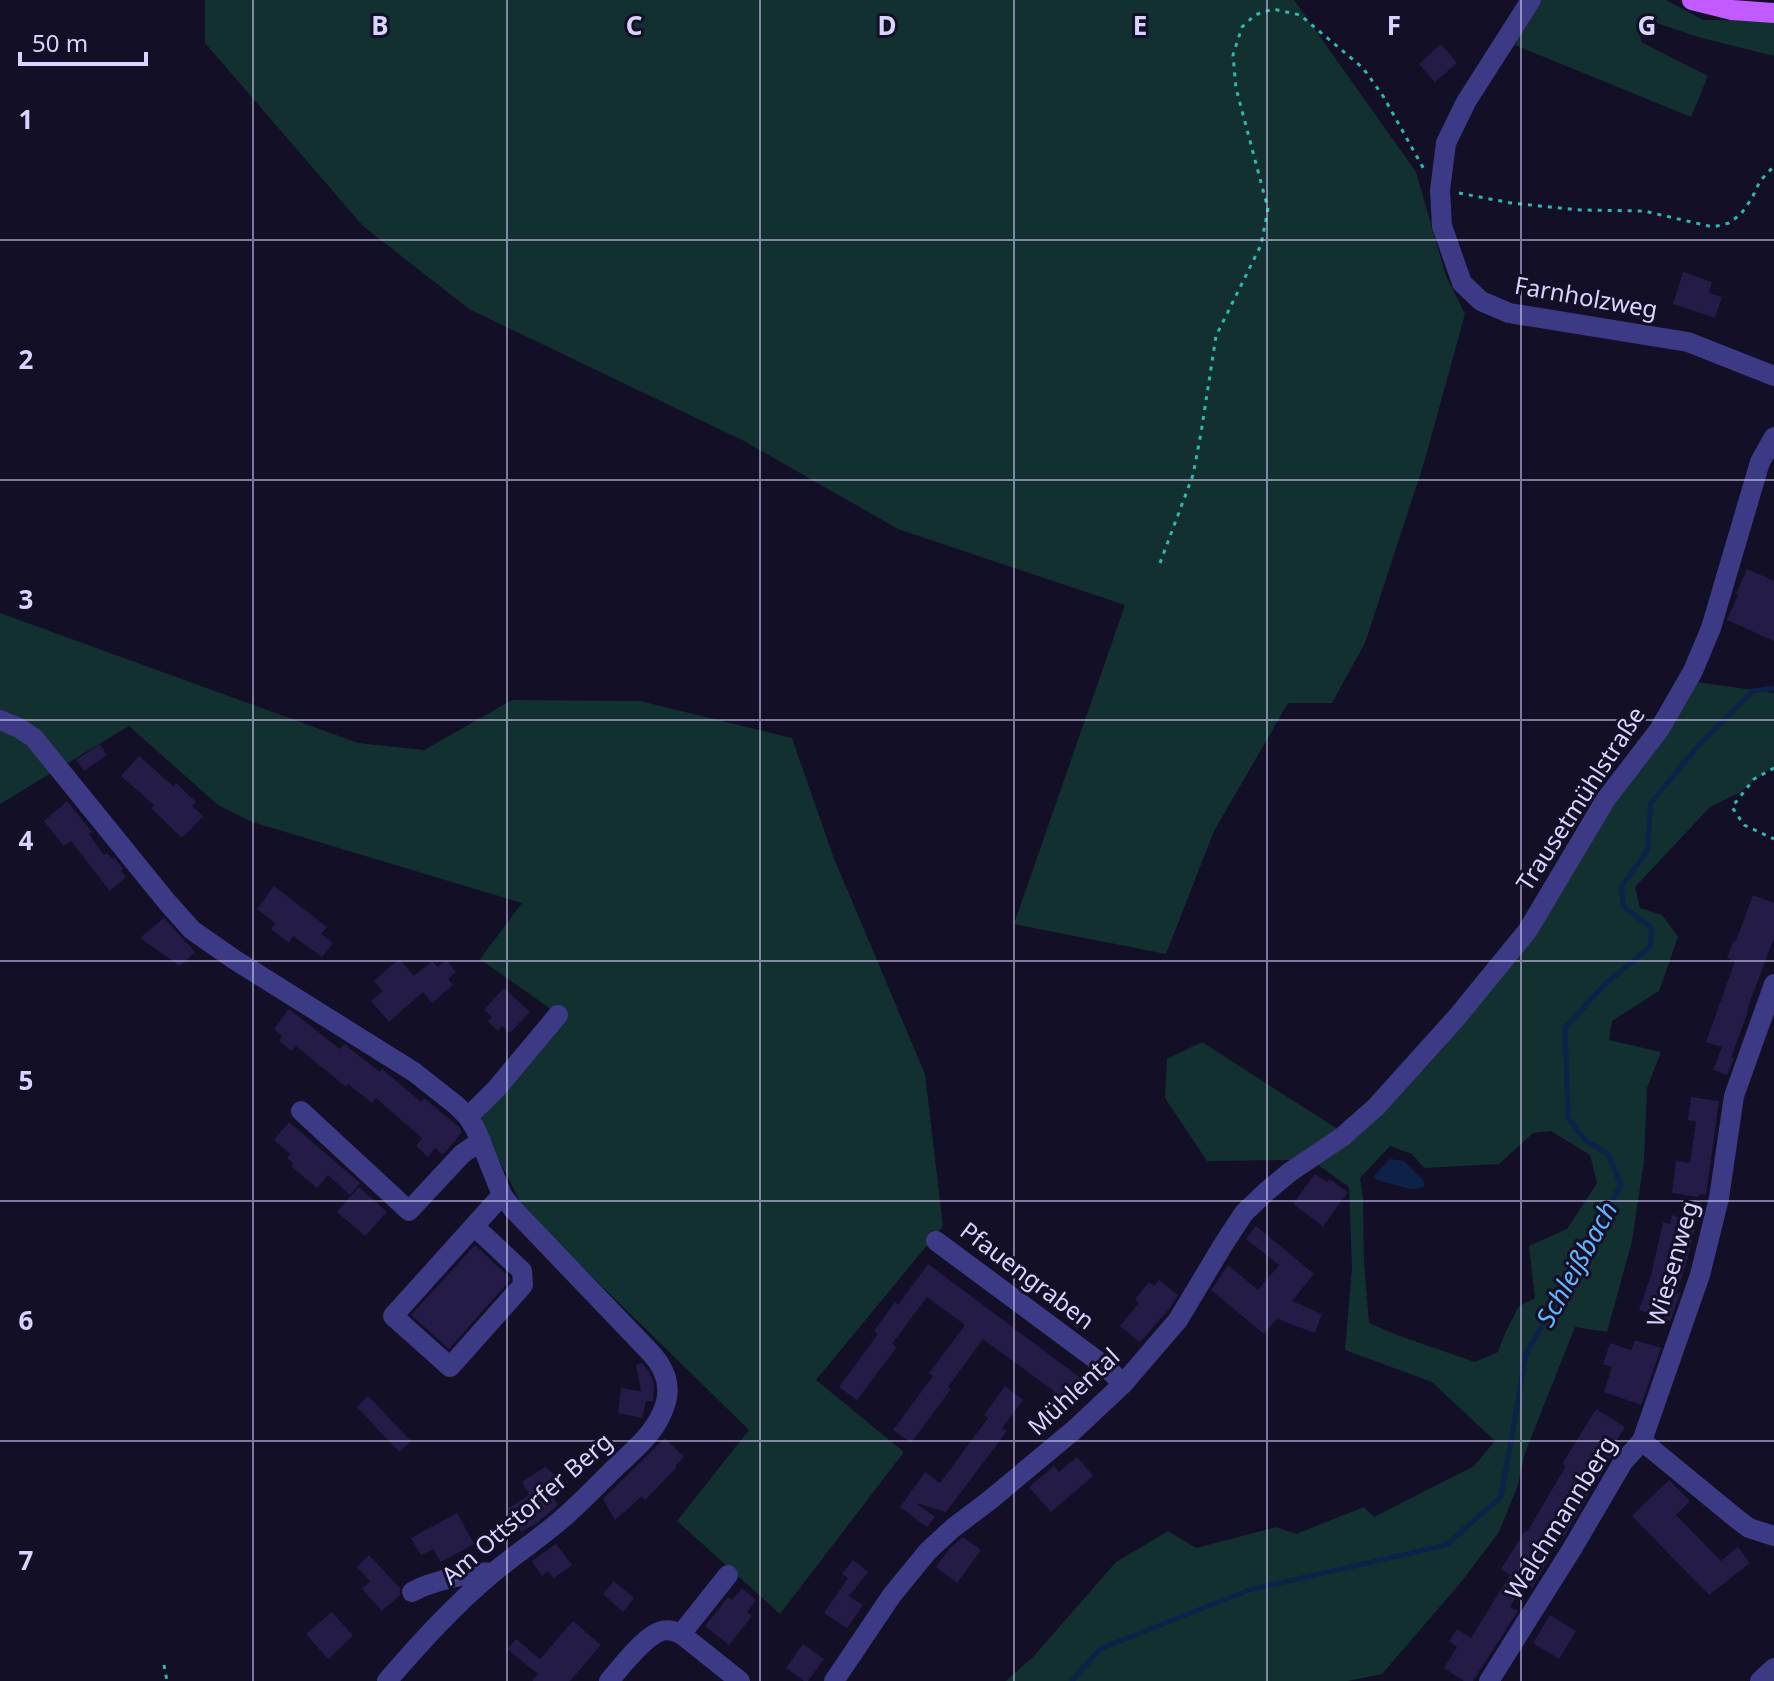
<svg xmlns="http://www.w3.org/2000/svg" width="1774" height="1681" font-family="'Noto Sans',sans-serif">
  <rect width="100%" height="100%" fill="#130f26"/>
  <g fill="#12302f" fill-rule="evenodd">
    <polygon points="205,0 1294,0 1416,172 1446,276 1465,314 1424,463 1365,643 1332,703 1288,703 1214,831 1166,954 1014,924 1125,605 898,529 744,441 469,309 363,226 205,43"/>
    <polygon points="1538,0 1666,0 1703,20 1774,20 1774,56 1698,37 1639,17 1641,42 1708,76 1691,117 1515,45"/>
    <polygon points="0,613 358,743 424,750 512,700 640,701 792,738 833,856 925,1074 943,1226 816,1380 904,1452 780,1614 677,1521 749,1430 525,1211 479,1121 566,1020 480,959 522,903 252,822 218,805 129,726 0,804"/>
    <path d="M1683,680L1774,693V766L1740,792L1710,807L1635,887L1640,908L1662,915L1678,937L1659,991L1612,1021L1609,1040L1661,1052L1647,1088L1644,1161L1632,1241L1607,1332L1575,1327L1525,1453L1518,1485L1499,1532L1462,1581L1382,1674L1348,1681H1006L1033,1657L1116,1562L1168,1531L1196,1548L1277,1527L1296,1534L1364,1507L1374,1517L1474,1466L1495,1441L1432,1382L1345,1350L1352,1267L1349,1187L1317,1164L1289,1160L1207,1161L1165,1098L1167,1059L1202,1042L1339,1130L1422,1048L1526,926ZM1551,1131L1590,1155L1597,1183L1567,1229L1529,1246L1535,1298L1519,1306L1505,1333L1498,1352L1475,1362L1397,1335L1369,1323L1364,1262L1363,1198L1360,1178L1390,1146L1412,1154L1424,1168L1499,1164L1533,1133Z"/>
  </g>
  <polygon fill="#0c2248" points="1390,1159 1404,1161 1423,1180 1425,1187 1410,1189 1377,1180 1374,1176"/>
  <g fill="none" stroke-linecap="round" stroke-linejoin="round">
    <polyline stroke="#0c2248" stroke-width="5" points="1072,1681 1100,1649 1249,1590 1446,1545 1501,1497 1526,1354 1621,1185 1608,1154 1586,1141 1568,1118 1565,1028 1605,984 1650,947 1652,928 1624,907 1621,887 1647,852 1651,803 1698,746 1753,691 1774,688"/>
  </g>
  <g fill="#241b47">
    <polygon points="1441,44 1457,63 1435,82 1419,64"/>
    <polygon points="1683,272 1712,282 1709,293 1722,297 1715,318 1673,304"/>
    <polygon points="1747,569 1774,581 1774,641 1727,620 1738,595 1736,594"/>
    <polygon points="100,744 107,755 84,771 76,760"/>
    <polygon points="139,756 173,786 176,783 196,802 192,806 203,816 182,838 151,808 154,805 121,776"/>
    <polygon points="67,801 92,832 89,834 104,855 107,853 112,859 114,857 123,869 121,871 126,877 110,891 71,841 64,846 44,821"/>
    <polygon points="274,886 327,927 321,934 333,943 322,957 293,936 289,943 271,929 275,923 257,909"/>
    <polygon points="1753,895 1774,903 1774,938 1747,1010 1748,1011 1731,1058 1734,1058 1727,1075 1713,1070 1722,1047 1706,1042 1735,961 1727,958 1734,940 1736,941"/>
    <polygon points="164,918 195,952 180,966 140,938"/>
    <polygon points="399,959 414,976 432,961 438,967 446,960 456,972 448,979 453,985 432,1003 423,992 389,1022 371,1001 383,991 374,981"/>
    <polygon points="504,988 530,1012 510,1033 502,1026 498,1031 488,1021 492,1017 484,1010"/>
    <polygon points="289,1009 340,1049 344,1044 380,1072 382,1069 421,1102 424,1098 459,1127 462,1132 443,1155 435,1148 428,1157 416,1146 422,1138 376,1098 372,1103 348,1084 346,1087 296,1046 292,1051 279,1041 282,1036 274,1029"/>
    <polygon points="1691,1097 1719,1101 1706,1195 1699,1194 1699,1197 1672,1193 1676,1161 1690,1163 1696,1121 1688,1120"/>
    <polygon points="289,1122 360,1183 350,1195 328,1175 317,1188 291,1166 293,1163 287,1158 290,1154 274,1140"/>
    <polygon points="1315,1174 1327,1182 1329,1179 1348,1192 1323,1226 1293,1204"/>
    <polygon points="359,1187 387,1212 365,1236 337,1212"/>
    <polygon points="1672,1215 1696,1223 1685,1268 1676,1293 1680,1294 1670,1321 1639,1310 1651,1275 1663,1222 1670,1224"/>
    <polygon points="1256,1226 1314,1274 1292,1301 1322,1314 1315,1333 1277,1319 1264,1334 1211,1290 1228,1265 1258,1290 1279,1265 1246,1239"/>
    <polygon points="475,1245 509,1277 510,1280 449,1349 411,1315"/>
    <polygon points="928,1264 1082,1379 1067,1401 983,1339 948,1387 951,1389 911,1443 893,1430 933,1376 929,1373 965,1325 927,1297 892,1344 897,1347 857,1400 839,1387 878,1334 874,1331 895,1302 898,1305"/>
    <polygon points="1159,1280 1178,1295 1170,1308 1140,1342 1120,1326 1139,1303 1135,1299 1149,1282 1154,1286"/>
    <polygon points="1635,1340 1661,1348 1641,1405 1604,1392 1612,1367 1603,1364 1610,1343 1631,1350"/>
    <polygon points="642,1363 649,1372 654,1383 653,1401 646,1401 642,1418 618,1413 621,1388 641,1391 636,1365"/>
    <polygon points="1005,1386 1023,1400 1002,1428 1007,1431 946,1512 916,1503 935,1517 927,1527 900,1507 925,1472 940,1483 988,1418 984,1415"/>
    <polygon points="368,1396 411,1441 399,1452 357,1407"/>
    <polygon points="1596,1409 1625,1427 1609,1453 1612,1455 1564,1537 1557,1533 1544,1555 1549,1559 1532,1588 1524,1583 1510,1607 1518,1611 1473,1681 1464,1681 1444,1668 1457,1647 1449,1641 1457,1629 1471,1638 1510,1575 1501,1569 1525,1531 1527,1532 1566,1466 1562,1464"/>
    <polygon points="665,1438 684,1457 675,1466 677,1467 645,1500 641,1497 615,1520 603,1499"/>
    <polygon points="1077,1457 1093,1476 1051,1512 1029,1487 1054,1466 1059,1472"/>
    <polygon points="545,1467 560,1479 549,1490 558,1505 537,1523 521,1532 507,1509 529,1495 522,1482"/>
    <polygon points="1669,1480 1690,1501 1676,1515 1721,1561 1738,1547 1750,1563 1709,1595 1632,1516"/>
    <polygon points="457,1513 474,1544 441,1562 433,1549 421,1555 411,1538"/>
    <polygon points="963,1537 981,1550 957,1583 936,1567 949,1549"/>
    <polygon points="556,1544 572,1565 554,1578 548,1571 542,1576 532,1561"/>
    <polygon points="369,1555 400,1588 400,1595 382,1611 362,1589 370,1581 357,1567"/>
    <polygon points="853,1560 868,1572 849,1596 863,1605 847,1628 824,1613 848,1578 842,1574"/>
    <polygon points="614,1581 634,1598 623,1612 603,1594"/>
    <polygon points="742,1588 756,1600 747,1612 752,1616 729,1645 705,1626 728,1597 732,1600"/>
    <polygon points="332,1612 353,1636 328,1659 306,1634"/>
    <polygon points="1550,1615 1576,1631 1559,1659 1533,1643"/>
    <polygon points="573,1621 601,1645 570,1681 532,1681 538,1674 507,1649 516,1639 540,1659"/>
    <polygon points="803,1644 824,1659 808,1681 804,1681 786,1668"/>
  </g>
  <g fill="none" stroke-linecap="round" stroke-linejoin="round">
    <g stroke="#2fb8b0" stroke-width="3" stroke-dasharray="4 6" stroke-linecap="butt">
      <polyline points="1459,193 1511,203 1580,210 1644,211 1713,227 1729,223 1741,214 1752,198 1760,181 1774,166"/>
      <polyline points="1160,563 1193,475 1201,433 1216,336 1261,245 1268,209 1236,88 1233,55 1242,27 1255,15 1273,9 1300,15 1363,68 1383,96 1425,171"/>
      <polyline points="1774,768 1754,779 1732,807 1744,825 1774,839"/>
      <polyline points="164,1665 167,1681"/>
    </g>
    <g stroke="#3d3a85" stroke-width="20">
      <polyline points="1531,0 1466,102 1446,143 1440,190 1442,226 1462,283 1481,301 1509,313 1688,342 1774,376"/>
      <path d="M0,720L19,728L34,738L167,902L192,930L235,960L414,1072L456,1105L468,1117L476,1130L502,1195L512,1208L650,1352C667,1370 673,1390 662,1413C653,1434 635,1449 619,1464C600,1482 582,1502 562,1519C540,1538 516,1554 494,1572C455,1604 420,1643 387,1681"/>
      <polyline points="301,1111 409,1211 462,1154 481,1141"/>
      <polyline points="468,1117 497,1088 558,1015"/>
      <polyline points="474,1226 522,1271 523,1285 450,1367 393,1316 502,1195"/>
      <polyline points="936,1241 1106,1367 1123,1384"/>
      <polyline points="1642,1441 1700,1275 1719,1198 1734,1096 1774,984"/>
      <path d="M412,1592C427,1583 475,1570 492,1573"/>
      <polyline points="681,1634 728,1575"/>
      <path d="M609,1681C621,1667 645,1635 662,1631C669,1629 675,1631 681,1634L740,1681"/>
      <polyline points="834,1681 892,1595 928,1551 953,1528 990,1500 1074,1430 1123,1384 1178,1320 1223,1245 1244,1213 1267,1191 1290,1172 1342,1137 1376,1107 1457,1017 1528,930 1606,799 1659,730 1693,671 1711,628 1760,462 1774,437"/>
      <polyline points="1489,1681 1572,1549 1623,1462 1642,1441 1737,1519 1749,1528 1774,1536"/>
      <polyline points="1760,1681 1774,1668"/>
    </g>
    <polyline stroke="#c25bff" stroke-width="20" points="1692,0 1732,10 1774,13"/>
  </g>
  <path fill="none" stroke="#d9d4ff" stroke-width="2" stroke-opacity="0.55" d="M253,0V1681M507,0V1681M760,0V1681M1014,0V1681M1267,0V1681M1521,0V1681M0,240H1774M0,480H1774M0,720H1774M0,961H1774M0,1201H1774M0,1441H1774"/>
  <g text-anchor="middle" stroke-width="6" stroke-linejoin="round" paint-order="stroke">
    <g font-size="24" fill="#d9d4ff" stroke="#130f26">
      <text transform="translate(1586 298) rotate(10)" y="8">Farnholzweg</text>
      <text transform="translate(1581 799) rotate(-57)" y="8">Trausetmühlstraße</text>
      <text transform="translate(1673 1264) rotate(-74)" y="8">Wiesenweg</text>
      <text transform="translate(1027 1276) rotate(37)" y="8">Pfauengraben</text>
      <text transform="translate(1074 1392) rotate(-43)" y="8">Mühlental</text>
      <text transform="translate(527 1509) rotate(-41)" y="8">Am Ottstorfer Berg</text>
      <text transform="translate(1561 1518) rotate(-58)" y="8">Walchmannberg</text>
    </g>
    <g font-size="26" font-style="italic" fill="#62b6ff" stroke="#130f26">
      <text transform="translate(1577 1264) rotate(-61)" y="9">Schleißbach</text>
    </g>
  </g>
  <g font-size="26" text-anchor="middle" font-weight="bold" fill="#d9d4ff" stroke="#130f26" stroke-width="6" stroke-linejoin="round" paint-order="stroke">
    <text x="380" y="35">B</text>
    <text x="634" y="35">C</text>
    <text x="887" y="35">D</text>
    <text x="1140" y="35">E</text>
    <text x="1394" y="35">F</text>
    <text x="1647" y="35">G</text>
    <text x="26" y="129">1</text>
    <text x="26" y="369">2</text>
    <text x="26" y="609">3</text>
    <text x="26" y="850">4</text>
    <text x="26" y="1090">5</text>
    <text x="26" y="1330">6</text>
    <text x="26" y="1570">7</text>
  </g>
  <path d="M20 52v12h126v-12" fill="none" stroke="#d9d4ff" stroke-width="4"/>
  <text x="32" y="52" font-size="24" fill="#d9d4ff" stroke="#130f26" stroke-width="6" paint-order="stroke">50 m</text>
</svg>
